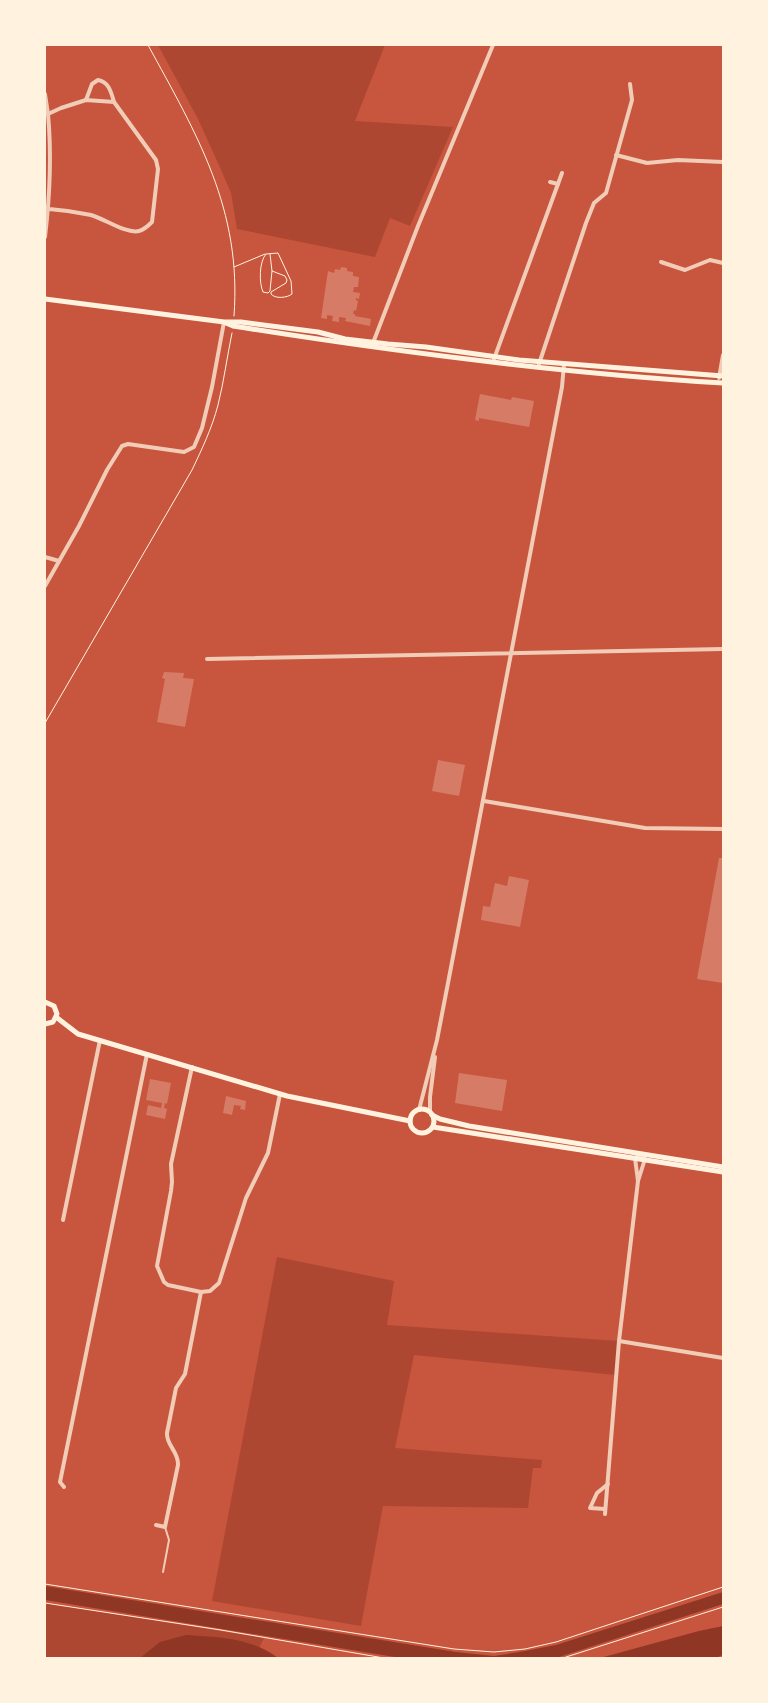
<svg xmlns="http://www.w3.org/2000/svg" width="768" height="1703" font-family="Figtree,sans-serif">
  <rect width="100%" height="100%" fill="#c8553d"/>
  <g fill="#ae4732">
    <polygon points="158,45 385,45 355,121 453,127 410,226 390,218 375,257 237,229 231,193 218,163 198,119"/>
    <polygon points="277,1257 394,1281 387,1325 619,1341 616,1375 414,1355 395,1448 542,1460 541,1468 533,1468 528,1508 383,1506 361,1626 212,1601"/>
    <polygon points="45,1603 264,1638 254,1658 45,1658"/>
  </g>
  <g fill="#8f3625">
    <polygon points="45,1586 456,1652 494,1656 525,1651 556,1645 723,1592 723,1604 556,1658 401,1658 45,1600"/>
    <polygon points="723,1626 723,1655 715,1658 600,1658 699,1631"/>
    <path d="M186,1635C218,1637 252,1638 278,1658H140L160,1642Z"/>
  </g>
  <g fill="#d67c66">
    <polygon points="341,267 347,268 347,271 353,272 353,276 359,277 358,287 354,287 353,292 360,293 359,299 356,298 356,300 358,301 356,311 354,310 353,314 355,314 355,316 371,319 370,326 345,321 346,318 339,317 339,322 332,321 333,316 327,315 327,319 321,318 328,271 334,273 335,269 340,270"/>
    <polygon points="480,394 511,400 512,397 534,401 529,427 479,418 479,421 475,420"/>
    <polygon points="164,672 184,673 183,678 194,679 185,727 157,722 165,679 162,678"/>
    <polygon points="438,760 465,765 459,796 432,791"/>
    <polygon points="719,858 723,858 723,983 697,979"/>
    <polygon points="509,876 529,880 520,927 481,920 483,906 490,907 495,883 507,886"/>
    <polygon points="459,1073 507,1080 502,1111 455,1103"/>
    <polygon points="150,1079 171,1083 167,1104 165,1103 164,1108 167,1109 165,1119 146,1115 148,1105 161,1108 162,1103 146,1100"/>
    <polygon points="226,1096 246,1101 245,1110 240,1109 241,1106 234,1105 232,1115 223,1113"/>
  </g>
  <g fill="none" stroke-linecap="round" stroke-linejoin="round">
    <g stroke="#fff3e0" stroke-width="1">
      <path d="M148,45C197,135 242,209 234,316"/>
      <path d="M270,254L272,271L285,276L287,280L286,283L271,292V294C275,299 287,298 292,294L291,281L278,253L266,254C259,262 259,283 263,292L268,293L270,291L272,271"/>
      <polyline points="234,267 265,254"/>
      <path d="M45,723L192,470C202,449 212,428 218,405C224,381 227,357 232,333"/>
      <polyline points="45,1584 454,1649 494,1652 525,1649 556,1642 723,1587"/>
      <polyline points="45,1603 221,1630 384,1658"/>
      <polyline points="563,1658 723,1607"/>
    </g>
    <polyline stroke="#f1ccb7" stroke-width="2" points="163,1572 169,1540 165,1527"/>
    <g stroke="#f1ccb7" stroke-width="4">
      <polyline points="45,94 48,114"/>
      <path d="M86,100L92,84L98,80C109,82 111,92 114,102"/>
      <polyline points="616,155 647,163 678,160 723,162"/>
      <polyline points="550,182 558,184"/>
      <path d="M45,237C50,195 52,157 48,114L61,108L86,100L114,102L156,160L158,169L152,222C148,226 144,230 139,231C126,234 105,219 91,215C77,212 63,210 49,209"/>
      <polyline points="661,262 685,270 710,260 723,263"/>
      <polyline points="373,343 418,226 493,45"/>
      <polyline points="494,359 562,173"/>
      <polyline points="539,364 586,223 594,203 606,193 632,100 630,84"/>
      <polyline points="719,378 723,355"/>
      <polyline points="45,557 59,561"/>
      <polyline points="45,586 79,526 107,470 122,446 128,444 184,452 194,447 202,428 212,387 224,322"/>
      <polyline points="207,659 723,649"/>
      <polyline points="484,801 645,828 723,829"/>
      <polyline points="192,1067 171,1164 172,1182 171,1191 157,1266 164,1282 168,1285 201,1292 210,1291 219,1283 246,1198 268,1153 280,1094"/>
      <polyline points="419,1110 437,1040 448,983 562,387 564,364"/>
      <polyline points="430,1112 430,1097 435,1057"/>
      <polygon points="641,1154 645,1159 638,1181 635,1158"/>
      <polyline points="63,1220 100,1040"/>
      <polyline points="619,1341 723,1358"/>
      <polyline points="64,1487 60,1482 147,1054"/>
      <polyline points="605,1509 590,1508 597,1493 608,1484"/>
      <polyline points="605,1514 619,1341 638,1181"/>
      <path d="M156,1525L165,1527L178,1465C179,1452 166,1445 167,1433L176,1388L185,1374L201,1292"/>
    </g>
    <g stroke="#fff3e0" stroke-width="5">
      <polyline points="45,299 224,322 241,322 318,332 345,339 388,344 426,347 519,360 723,376"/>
      <path d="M226,323L233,326C396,352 559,373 723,383"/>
      <polyline points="45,1002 54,1006 57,1014 53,1022 45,1024"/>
      <polyline points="56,1017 78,1034 287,1096 410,1121"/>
      <circle cx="422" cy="1121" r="12"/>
      <polyline points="432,1115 440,1119 469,1126 723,1167"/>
      <polyline points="433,1127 723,1172"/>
    </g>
  </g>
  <rect width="768" height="1703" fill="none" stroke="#fff3e0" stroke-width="92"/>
</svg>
